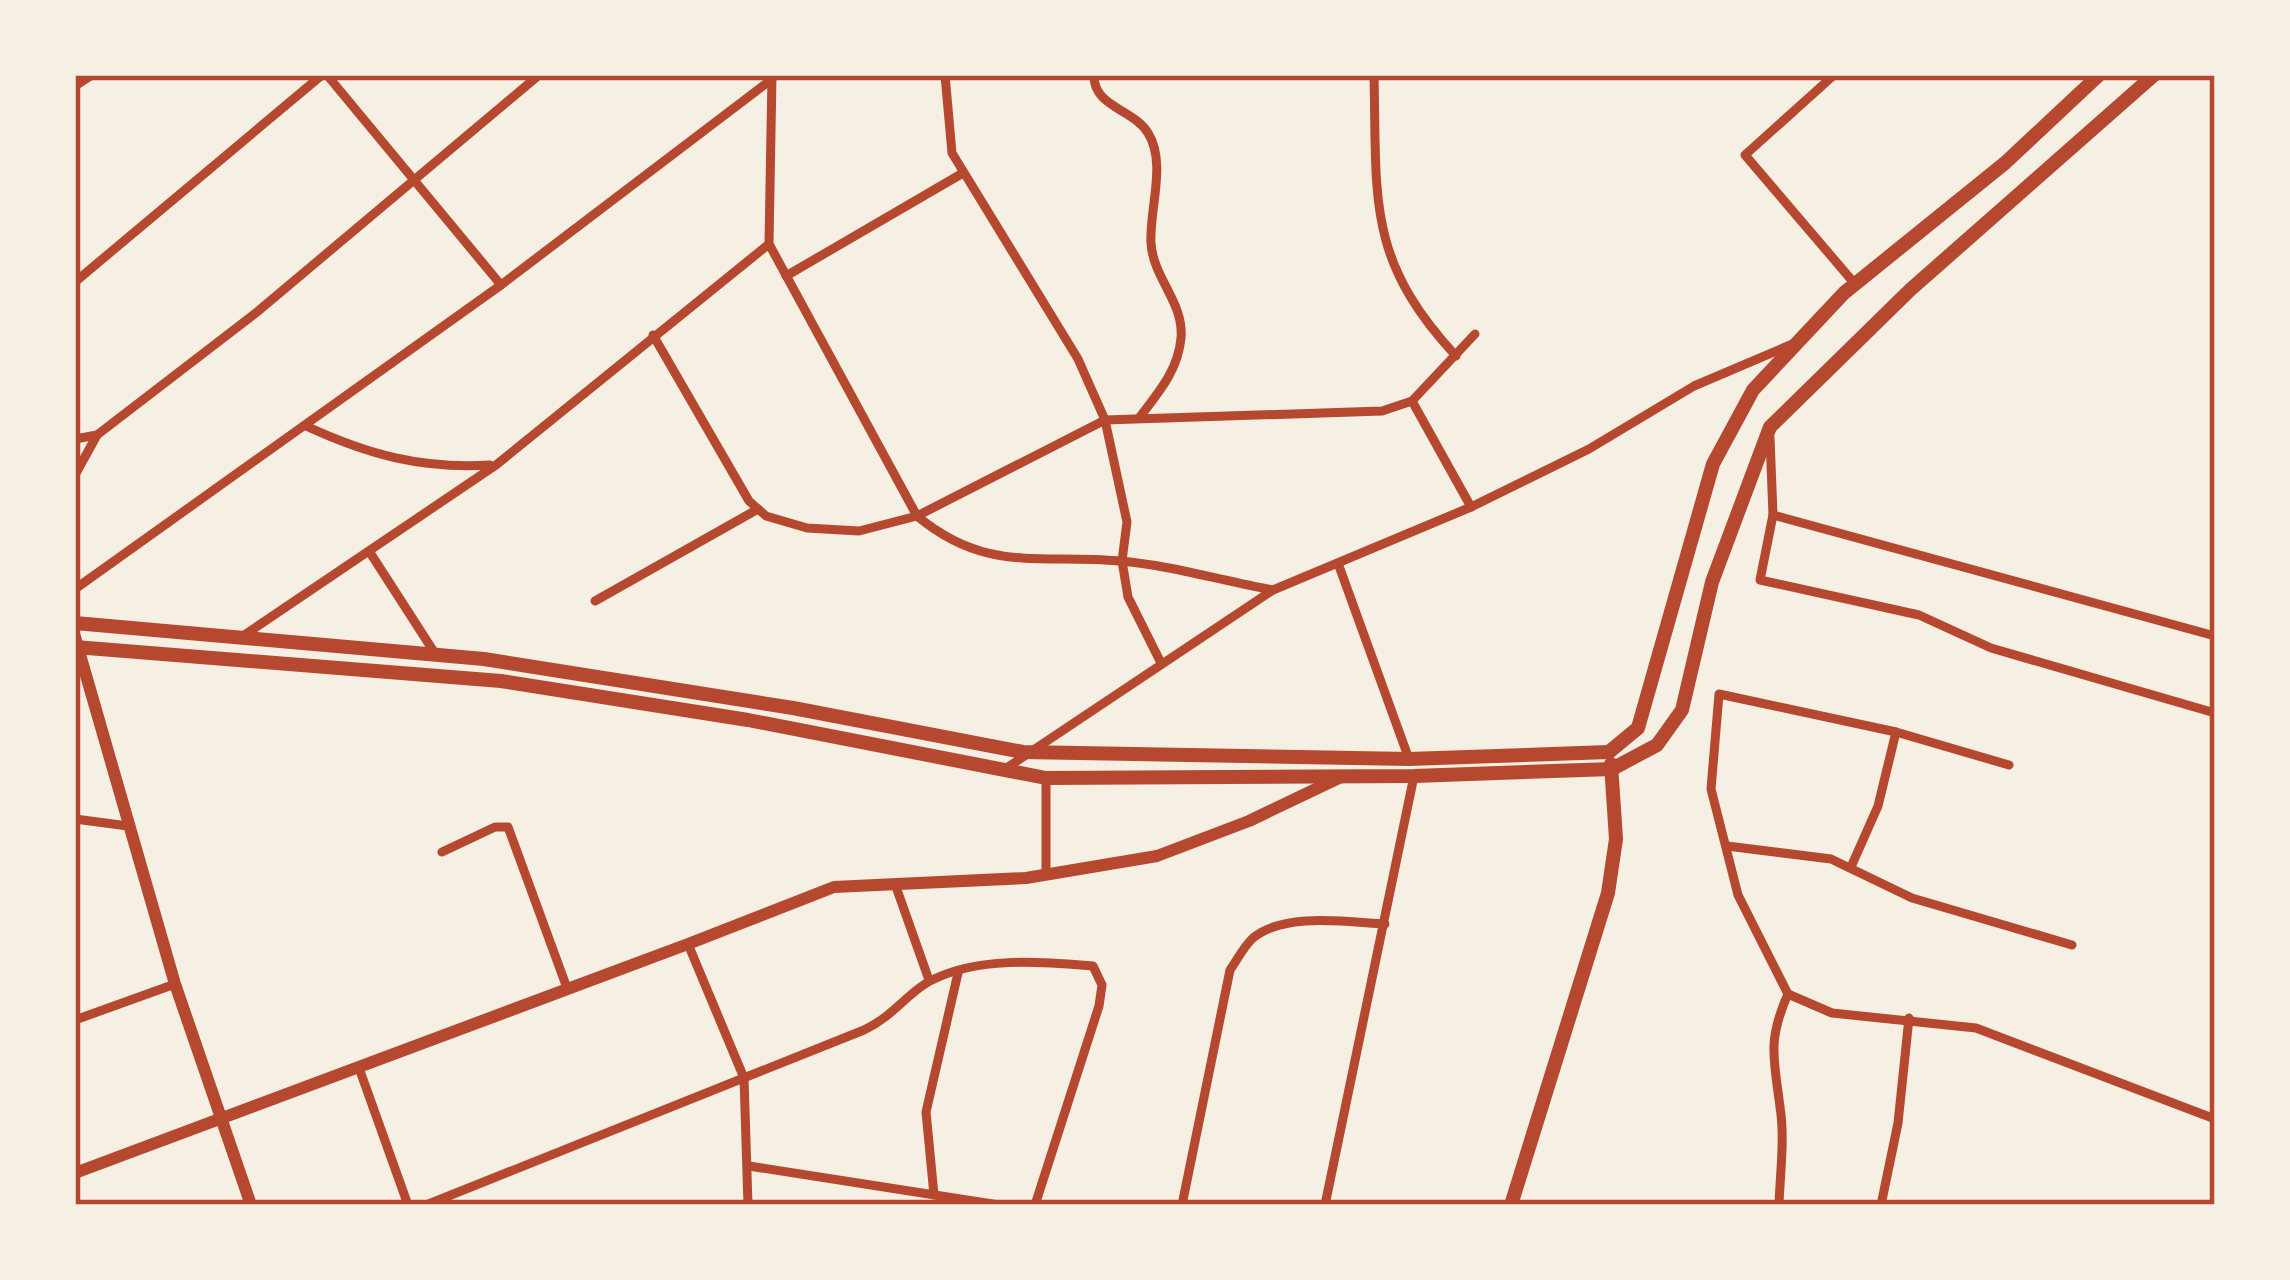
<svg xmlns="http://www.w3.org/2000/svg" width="2290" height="1280" font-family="Overpass,sans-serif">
  <rect width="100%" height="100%" fill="#f6efe4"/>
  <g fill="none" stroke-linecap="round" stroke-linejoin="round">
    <g stroke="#b5482f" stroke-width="9">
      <polyline points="327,75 501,285"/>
      <path d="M772,75L769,244L917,516C986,573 1037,554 1119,561C1170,565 1223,581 1273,590"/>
      <polyline points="945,75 952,153 1078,359 1105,420 1127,522 1122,561 1128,597 1160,661"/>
      <path d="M1094,75C1093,107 1134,109 1148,133C1167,163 1149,210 1151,243C1153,278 1184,302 1181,338C1178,371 1158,393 1139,418"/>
      <path d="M1374,75C1377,199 1366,259 1456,356"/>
      <polyline points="1834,75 1745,155 1855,284"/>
      <polyline points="75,86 92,75"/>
      <polyline points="786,276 963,173"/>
      <polyline points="75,282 322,75"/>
      <polyline points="653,335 749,501 766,516 807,528 859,531 917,516 1105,420 1382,411 1412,401 1475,334"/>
      <polyline points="1412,401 1471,507"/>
      <path d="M306,426C369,455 421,469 490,465"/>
      <polyline points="1770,438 1773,515 2215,636"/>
      <polyline points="75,439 97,435 257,312 539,75"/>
      <polyline points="75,475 97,435"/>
      <polyline points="1773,515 1760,580 1919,615 1991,648 2215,713"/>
      <polyline points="369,551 436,655"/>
      <polyline points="1339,566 1409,759"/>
      <polyline points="75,589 501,285 772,79"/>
      <polyline points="595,601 758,509"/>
      <polyline points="240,638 496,465 769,244"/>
      <polyline points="2009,765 1896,732 1719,694 1711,789 1738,895 1788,994 1832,1013 1976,1028 2215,1119"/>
      <polyline points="1005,769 1273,590 1471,507 1589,449 1694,386 1795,343"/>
      <polyline points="75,819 128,826"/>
      <polyline points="1727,846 1831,859 1912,898 2072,945"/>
      <polyline points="442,852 495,827 508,827 567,988"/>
      <polyline points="1851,867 1878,806 1896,732"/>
      <polyline points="1046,874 1046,778"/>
      <polyline points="895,884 929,980"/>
      <polyline points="688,944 744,1078 748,1205"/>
      <polyline points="75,1020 175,984"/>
      <polyline points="359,1068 408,1205"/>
      <polyline points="749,1166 999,1205"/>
      <polyline points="934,1195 926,1112 958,973"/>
      <path d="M426,1205L864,1030C894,1016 910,990 932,980C980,956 1042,962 1093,966L1102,985L1099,1006L1035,1205"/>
      <path d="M1182,1205L1230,970C1237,960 1244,946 1253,938C1284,912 1347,922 1385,924"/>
      <polyline points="1325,1205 1414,776"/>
      <path d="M1779,1205C1780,1174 1785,1138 1780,1107C1774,1059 1767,1041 1788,994"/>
      <polyline points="1881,1205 1898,1123 1909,1018"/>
    </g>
    <g stroke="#b5482f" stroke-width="12">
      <polyline points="75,637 175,984 251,1205"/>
      <polyline points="75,1173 688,944 834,887 1026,878 1157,856 1249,821 1341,777"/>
    </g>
    <g stroke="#b5482f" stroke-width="14">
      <polyline points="75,623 484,659 793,708 1023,752 1409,759 1609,752"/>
      <polyline points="75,647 501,681 748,720 1046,778 1414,776 1612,769 1657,745 1682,710 1712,582 1770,427 1910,290 2154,75"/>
      <polyline points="1609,752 1638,728 1713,464 1753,390 1844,293 2005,163 2099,75"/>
      <polyline points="1511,1205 1608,893 1616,839 1611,764"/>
    </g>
  </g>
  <rect width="2290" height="1280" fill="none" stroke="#f6efe4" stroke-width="156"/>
  <rect x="78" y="78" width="2134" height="1124" fill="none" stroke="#b5482f" stroke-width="4.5"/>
</svg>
